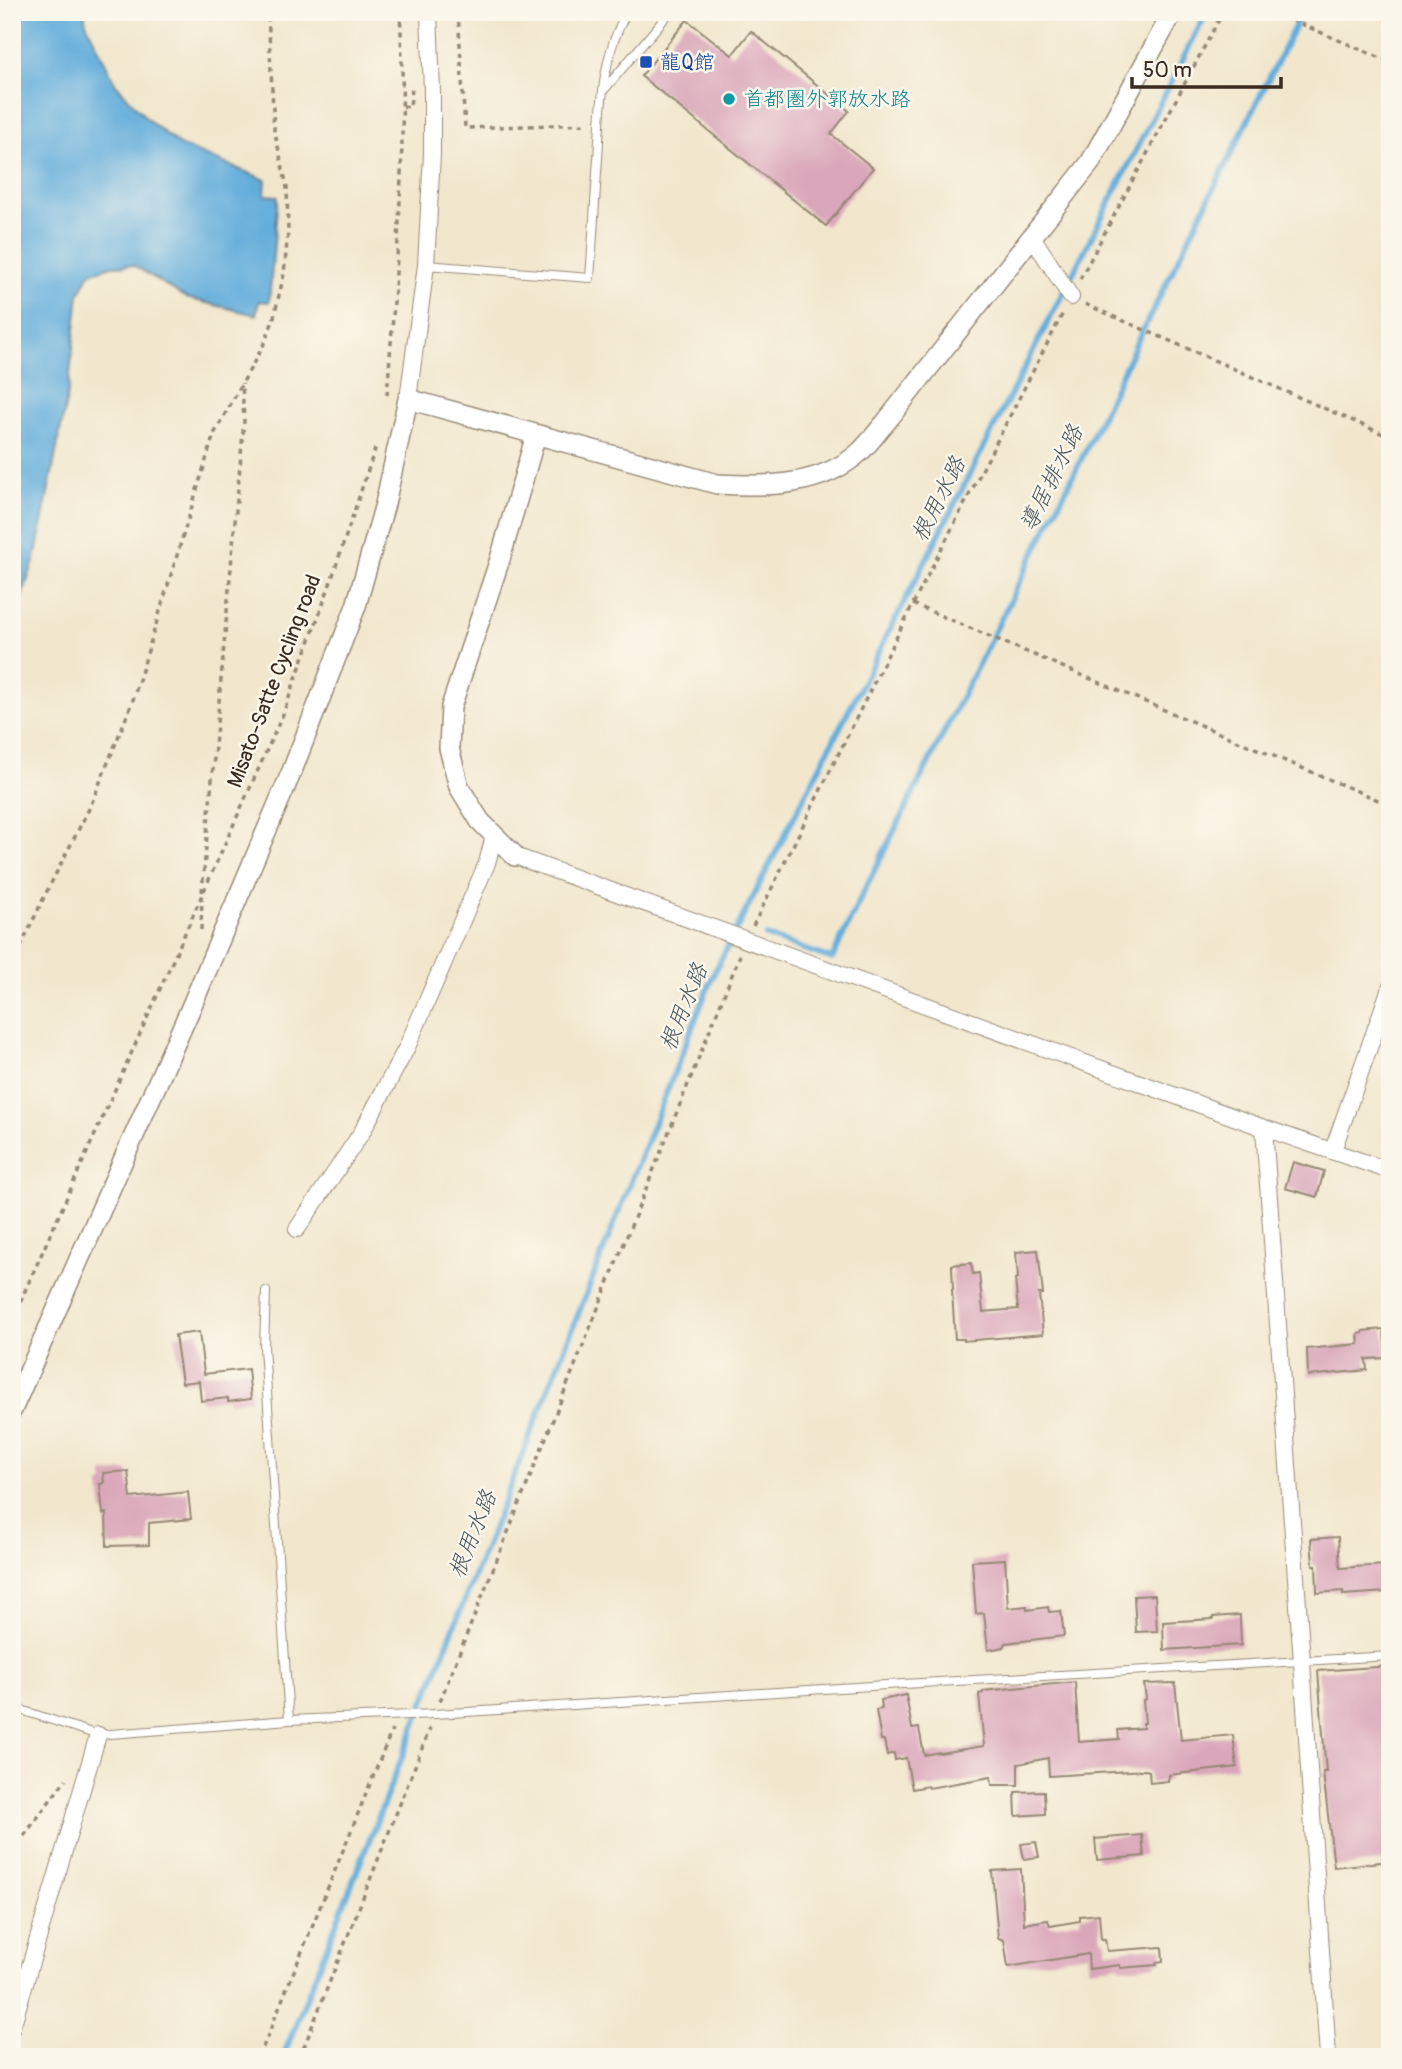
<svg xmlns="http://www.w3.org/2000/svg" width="1402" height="2069" font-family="Pangolin,'Klee One',sans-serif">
  <rect width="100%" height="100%" fill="#fbf7ec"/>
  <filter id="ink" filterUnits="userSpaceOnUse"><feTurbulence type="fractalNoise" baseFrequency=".0143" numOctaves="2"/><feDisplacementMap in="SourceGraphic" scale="14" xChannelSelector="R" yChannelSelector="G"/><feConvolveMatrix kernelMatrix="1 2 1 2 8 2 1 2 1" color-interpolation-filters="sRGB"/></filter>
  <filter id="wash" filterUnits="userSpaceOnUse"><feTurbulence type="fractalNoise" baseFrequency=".00686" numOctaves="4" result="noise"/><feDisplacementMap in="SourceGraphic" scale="28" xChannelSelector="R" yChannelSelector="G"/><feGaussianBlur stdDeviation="1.57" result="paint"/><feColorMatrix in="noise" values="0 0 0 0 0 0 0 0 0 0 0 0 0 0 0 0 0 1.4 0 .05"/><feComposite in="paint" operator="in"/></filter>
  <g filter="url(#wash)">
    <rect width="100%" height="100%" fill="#f2e7cd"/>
    <polygon fill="#64addb" stroke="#506c7c" stroke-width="2" points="12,12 84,12 86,23 115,83 146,118 179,145 266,180 265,195 278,196 269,302 259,301 256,315 186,298 133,265 112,266 90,273 79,294 68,392 35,559 12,624"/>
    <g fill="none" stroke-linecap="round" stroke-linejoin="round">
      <g stroke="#64addb" stroke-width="6">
        <polyline points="766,936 832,959 862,895 1079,464 1136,344 1302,12"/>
        <polyline points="283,2057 713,975 1207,12"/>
      </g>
    </g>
    <g id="blocks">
      <g fill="#daa7ba">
        <polygon points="687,20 732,55 751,31 849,111 831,134 873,168 826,226 641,76"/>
        <polygon points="1293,1162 1324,1171 1317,1197 1285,1188"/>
        <polygon points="1038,1250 1043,1294 1039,1294 1043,1334 964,1341 964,1339 955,1339 952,1290 953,1290 952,1265 971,1263 973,1274 979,1273 983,1312 1018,1309 1015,1279 1018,1278 1016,1252"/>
        <polygon points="1384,1329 1386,1358 1366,1359 1367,1370 1308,1376 1307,1349 1359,1344 1358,1334 1363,1333 1363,1331"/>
        <polygon points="199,1332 204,1374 248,1369 251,1399 228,1402 228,1398 201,1401 199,1381 182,1383 175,1335"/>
        <polygon points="128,1471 131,1498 188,1492 191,1519 149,1523 149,1545 107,1546 106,1513 103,1514 100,1484 104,1483 103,1473"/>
        <polygon points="1338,1537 1340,1568 1385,1565 1387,1592 1343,1595 1343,1591 1317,1593 1316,1565 1313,1565 1311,1539"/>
        <polygon points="1005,1559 1008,1608 1027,1606 1027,1610 1048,1607 1049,1612 1061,1611 1064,1636 1006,1643 1004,1647 988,1650 984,1613 976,1614 972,1561"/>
        <polygon points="1155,1595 1157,1631 1136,1632 1134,1596"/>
        <polygon points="1240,1615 1241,1645 1164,1650 1163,1622 1213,1619 1213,1617"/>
        <polygon points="1390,1666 1390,1861 1334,1867 1323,1772 1326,1772 1318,1671"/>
        <polygon points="1075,1682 1079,1742 1119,1739 1118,1730 1143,1728 1143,1723 1145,1723 1143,1700 1146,1699 1144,1684 1175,1683 1181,1740 1233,1735 1237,1767 1169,1775 1168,1781 1150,1783 1149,1771 1146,1770 1049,1776 1048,1758 1018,1764 1018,1785 992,1785 991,1777 929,1788 928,1786 912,1789 906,1758 895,1760 894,1753 887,1755 884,1740 881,1740 876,1710 882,1709 881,1700 906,1695 912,1729 919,1728 924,1755 939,1752 940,1753 984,1746 979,1694 983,1693 983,1691"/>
        <polygon points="1044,1791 1045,1814 1016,1816 1015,1792"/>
        <polygon points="1142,1835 1144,1856 1097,1860 1095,1839"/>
        <polygon points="1036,1842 1039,1857 1024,1859 1021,1844"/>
        <polygon points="1021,1869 1024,1924 1048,1920 1050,1926 1080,1921 1080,1916 1099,1914 1101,1939 1105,1939 1107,1951 1162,1947 1163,1961 1156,1962 1157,1965 1120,1968 1120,1965 1089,1969 1088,1954 1008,1967 1004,1940 998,1938 992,1871"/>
      </g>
    </g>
  </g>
  <g filter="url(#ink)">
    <use href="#blocks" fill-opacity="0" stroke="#968876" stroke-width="2"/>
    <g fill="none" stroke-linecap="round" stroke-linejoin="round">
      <g stroke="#968876" stroke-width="10">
        <g id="service">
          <polyline points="604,90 670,12"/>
          <path d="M426,265L590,278C593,238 595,198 598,159C601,109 601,56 627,12"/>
          <polyline points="266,1291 264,1347 289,1720"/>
          <polyline points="12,1707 98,1735 289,1720 435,1714 886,1685 1390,1656"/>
        </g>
      </g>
      <g stroke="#968876" stroke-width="18">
        <g id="minor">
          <polyline points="1033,238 1071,297"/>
          <polyline points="408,399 426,265 432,154 432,91 429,12"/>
          <polyline points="515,856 1264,1128 1390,1171"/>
          <polyline points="1264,1128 1302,1662 1328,2057"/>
          <polyline points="1333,1150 1390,988"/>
          <polyline points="297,1229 362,1132 407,1047 487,863 494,836"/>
          <polyline points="12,2027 98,1735"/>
        </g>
      </g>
      <g stroke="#968876" stroke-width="22">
        <g id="tertiary">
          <polyline points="515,856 480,821 459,787 449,748 451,707 500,559 536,435"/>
          <path d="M12,1410L189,1012L292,771L356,606L385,504L408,399L717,484C767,487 822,487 861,451C870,442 878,431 886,422L1090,163L1173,12"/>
        </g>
      </g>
      <g stroke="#968876" stroke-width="3.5" stroke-dasharray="5 5" stroke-linecap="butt">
        <polyline points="458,12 465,128 588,124"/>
        <polyline points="1273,12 1390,62"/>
        <polyline points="403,106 410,107 412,88"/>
        <polyline points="1080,279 1223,12"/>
        <polyline points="1085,304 1390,437"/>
        <path d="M387,395C397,267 407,140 400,12"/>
        <polyline points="913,604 1390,805"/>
        <polyline points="202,892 244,421 242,383"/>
        <polyline points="753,926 913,604 1064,311"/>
        <polyline points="201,930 202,899"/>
        <polyline points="12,965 46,893 90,807 132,703 214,434 263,346 273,321 284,274 288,232 287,187 274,129 268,12"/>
        <polyline points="12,1320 283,714 329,587 376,446"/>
        <polyline points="440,1701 740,955"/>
        <polyline points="12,1852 66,1779"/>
        <polyline points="259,2057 392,1730"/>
        <polyline points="300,2057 430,1728"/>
      </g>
      <use href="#service" stroke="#fff" stroke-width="8"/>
      <use href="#minor" stroke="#fff" stroke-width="16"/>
      <use href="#tertiary" stroke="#fff" stroke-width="19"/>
    </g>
  </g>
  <rect fill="#1a4fb4" stroke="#fbf7ec" stroke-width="2.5" x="639" y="55" width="14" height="14" rx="3.5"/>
  <circle fill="#0f9aa8" stroke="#fbf7ec" stroke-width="2.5" cx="729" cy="99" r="7"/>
  <g text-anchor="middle" stroke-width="5" stroke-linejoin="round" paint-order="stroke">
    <g font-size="21" fill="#164399" stroke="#fbf7ec" text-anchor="start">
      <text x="660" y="69">龍Q館</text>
    </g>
    <g font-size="21" fill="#0d838f" stroke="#fbf7ec" text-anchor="start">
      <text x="743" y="106">首都圏外郭放水路</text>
    </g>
    <g font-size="21" fill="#3b2a1e" stroke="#fbf7ec">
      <text transform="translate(274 681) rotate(-69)" y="7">Misato-Satte Cycling road</text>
    </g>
    <g font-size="23" font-style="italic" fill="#495860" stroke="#fbf7ec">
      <text transform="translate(1051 478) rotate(-64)" y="8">導居排水路</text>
      <text transform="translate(938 499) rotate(-63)" y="8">根用水路</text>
      <text transform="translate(683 1007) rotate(-68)" y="8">根用水路</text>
      <text transform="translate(472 1534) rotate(-68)" y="8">根用水路</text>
    </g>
  </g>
  <rect width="1402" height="2069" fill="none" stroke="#fbf7ec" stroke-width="42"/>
  <path d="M1132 77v10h149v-10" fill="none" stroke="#3b2a1e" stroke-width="3.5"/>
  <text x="1143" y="77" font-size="21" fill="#3b2a1e" stroke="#fbf7ec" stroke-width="5" paint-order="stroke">50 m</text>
</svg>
